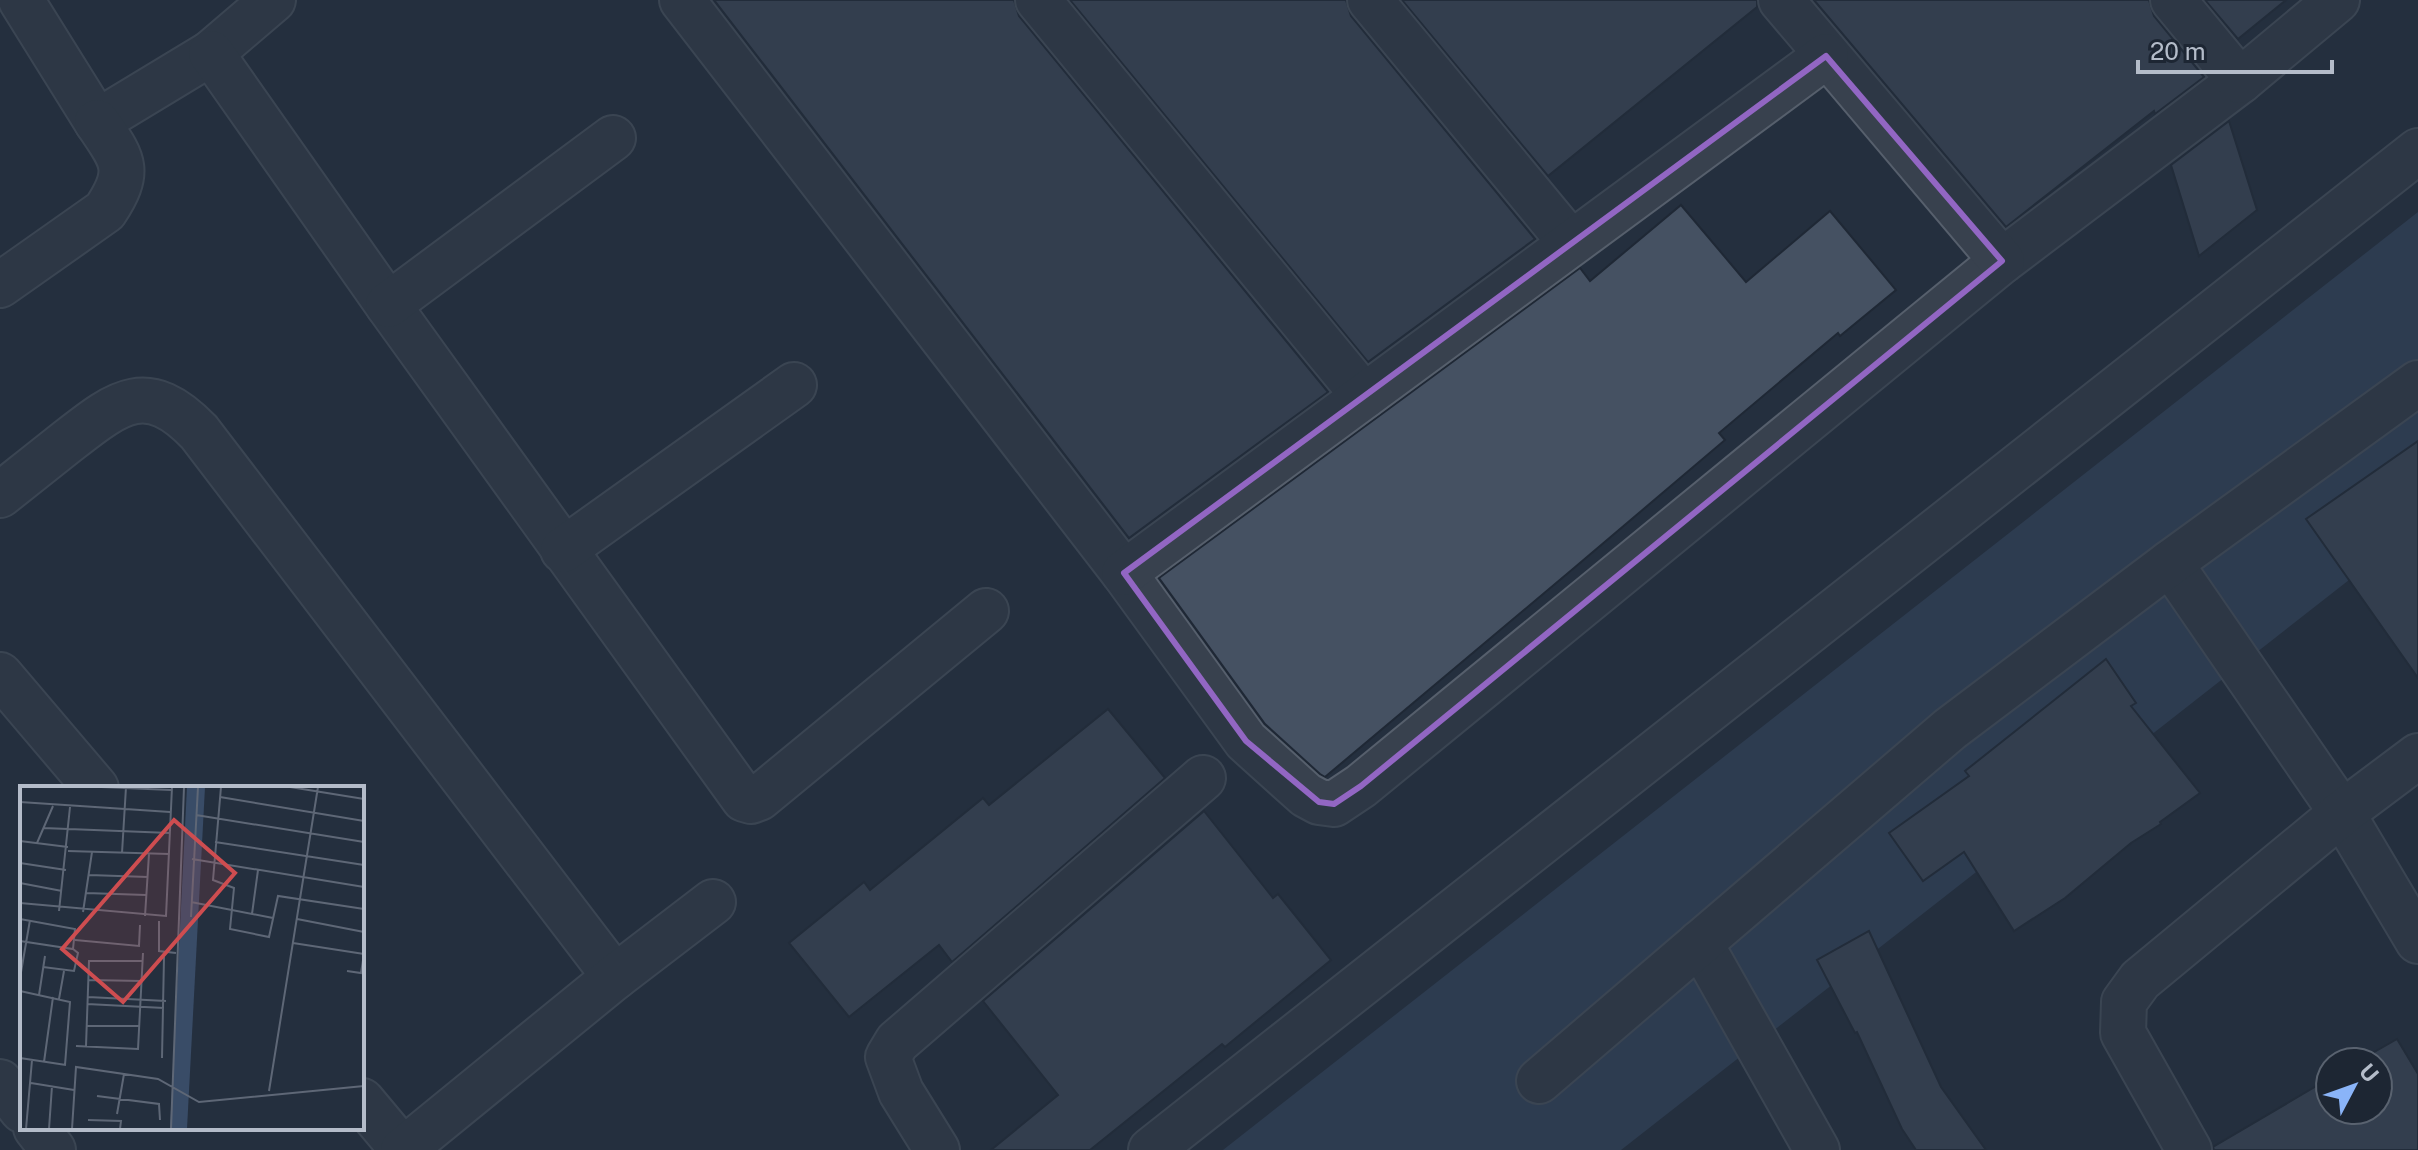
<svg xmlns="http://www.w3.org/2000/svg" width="2418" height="1150" font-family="'Public Sans',sans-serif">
  <rect width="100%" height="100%" fill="#242f3e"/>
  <polygon fill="#394c67" points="2418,212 2418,526 1621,1150 1223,1150"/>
  <g fill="#455162" stroke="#1f2835" stroke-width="2">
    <polygon points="714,0 1014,0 1019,16 1328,392 1129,538"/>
    <polygon points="1070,0 1346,0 1351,16 1535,239 1368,362"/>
    <polygon points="1402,0 1757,0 1757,7 1548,176"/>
    <polygon points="1814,0 2149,0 2154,16 2204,77 2155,114 2154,111 2006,227"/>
    <polygon points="2205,0 2286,0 2238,39"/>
    <polygon points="2229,121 2257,210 2199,256 2171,165"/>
    <polygon points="1681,205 1746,282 1830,211 1896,290 1840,336 1838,333 1719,433 1725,440 1574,568 1325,777 1320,774 1265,724 1159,578 1580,268 1590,281"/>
    <polygon points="2418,441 2418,678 2306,519"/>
    <polygon points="2106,659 2136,703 2131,706 2200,793 2160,822 2161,824 2131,843 2065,898 2014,931 1964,852 1923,881 1889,833 1969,776 1965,771"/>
    <polygon points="1108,709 1165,778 952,962 939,945 849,1017 789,943 864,882 870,890 983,798 989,805"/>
    <polygon points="1204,811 1273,898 1278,894 1331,960 1225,1047 1222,1044 1090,1150 991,1150 1058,1095 983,1001"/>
    <polygon points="1869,931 1941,1087 1986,1150 1916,1150 1902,1129 1857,1032 1855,1033 1817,960"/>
    <polygon points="2397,1039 2418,1074 2418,1150 2214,1150 2213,1147 2330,1078 2330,1110 2378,1110 2378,1062 2357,1062"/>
  </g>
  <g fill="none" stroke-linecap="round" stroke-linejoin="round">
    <g stroke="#565f6c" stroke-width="48">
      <g id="minor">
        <polyline points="21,0 97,122 211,53 273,0"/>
        <polyline points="682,0 1124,573 1246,741 1306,795 1319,802 1334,804 1361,786 2002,261 2240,81 2337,0"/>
        <polyline points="1038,0 1364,396"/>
        <polyline points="1370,0 1571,243"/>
        <polyline points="1781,0 2002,261"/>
        <polyline points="2173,0 2240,81"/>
        <polyline points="211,53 388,305 744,799 751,801 759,798 986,611"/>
        <path d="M0,285L105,211C133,169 122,159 97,122"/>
        <polyline points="388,305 613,138"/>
        <path d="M0,495C23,477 45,459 68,441C118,402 147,378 199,432L615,977"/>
        <polyline points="563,550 794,385"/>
        <polyline points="2170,563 2342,813 2418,941"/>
        <polyline points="1124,573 1826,56"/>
        <polyline points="0,675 96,788"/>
        <polyline points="1700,943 1817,1150"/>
        <polyline points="1539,1081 1950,729 2170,563 2418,383"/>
        <polyline points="0,1082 22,1110"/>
        <polyline points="362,1101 403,1150"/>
        <polyline points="36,1128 53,1150"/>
        <polyline points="403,1150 615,977 713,902"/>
        <polyline points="937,1150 901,1092 888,1057 897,1042 1203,778"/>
        <polyline points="1151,1150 2418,151"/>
        <polyline points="2189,1150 2123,1033 2124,1002 2140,980 2342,813 2418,756"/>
      </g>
    </g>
    <use href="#minor" stroke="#38414e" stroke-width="44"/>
  </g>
  <path d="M0 0H2418V1150H0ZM1826,56L2002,261L1361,786L1334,804L1319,802L1246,741L1124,573Z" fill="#242f3e" fill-opacity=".55" fill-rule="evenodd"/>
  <path fill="none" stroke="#9266c3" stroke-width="6" stroke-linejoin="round" d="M1826,56L2002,261L1361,786L1334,804L1319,802L1246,741L1124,573Z"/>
  <g transform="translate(20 786)">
    <rect width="344" height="344" fill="#242f3e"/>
    <path d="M167,1H185L167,343H150Z" fill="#394c67"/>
    <path fill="none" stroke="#5e6776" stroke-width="2" d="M81,1L151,4M201,1L193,94L214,102L210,143L249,151L258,110L344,123M270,1L344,13M200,11L344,35M0,16L150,26M176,29L344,56M23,42L150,47M0,55L48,61M195,56L344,79M17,57L33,20M48,65L149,68M102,67L106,1M172,73L344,101M0,77L46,84M69,89L128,91M0,97L42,105M66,107L126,109M171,116L253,132M0,117L146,130L152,1M39,125L50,21M63,126L72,66M232,128L238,84M125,130L129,68M171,131L178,1M0,133L55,143L53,163L0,155M277,133L344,146M139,135V165L156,167M55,154L119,160L120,139M273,157L344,168M23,181L54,185L58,167L53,163M327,185L341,187L344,168M0,192L10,134M68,194L122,195M0,205L50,216L45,279M19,209L25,170M68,211L146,215M39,213L44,185M67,218L144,222M67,240H120M56,260L118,263L123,167M66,260L69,175H122M0,272L46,279M142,272L144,171M24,276L33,211M11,297L54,304M249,305L298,1M77,310L139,318L140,334M97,328L104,288M68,334L101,335L100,343M6,343L12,274M29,343L32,300M52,343L56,281L138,293L179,316L344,300M151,343L164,1"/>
    <path fill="#ce4d50" fill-opacity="0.15" stroke="#ce4d50" stroke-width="4" d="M154,34L215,87L103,216L42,163Z"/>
    <rect width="344" height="344" fill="none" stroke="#b4bcc9" stroke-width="4"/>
  </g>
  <g transform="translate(2354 1086) rotate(49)"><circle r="38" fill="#1d2633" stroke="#59626f" stroke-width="2"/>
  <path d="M0-6L14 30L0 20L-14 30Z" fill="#8ab4f8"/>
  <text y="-12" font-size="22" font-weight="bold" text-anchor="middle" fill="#b4bcc9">U</text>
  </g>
  <path d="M2138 60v12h194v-12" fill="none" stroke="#b4bcc9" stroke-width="4"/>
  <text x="2150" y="60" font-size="24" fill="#b4bcc9" stroke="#1d2633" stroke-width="6" paint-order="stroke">20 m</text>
</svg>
